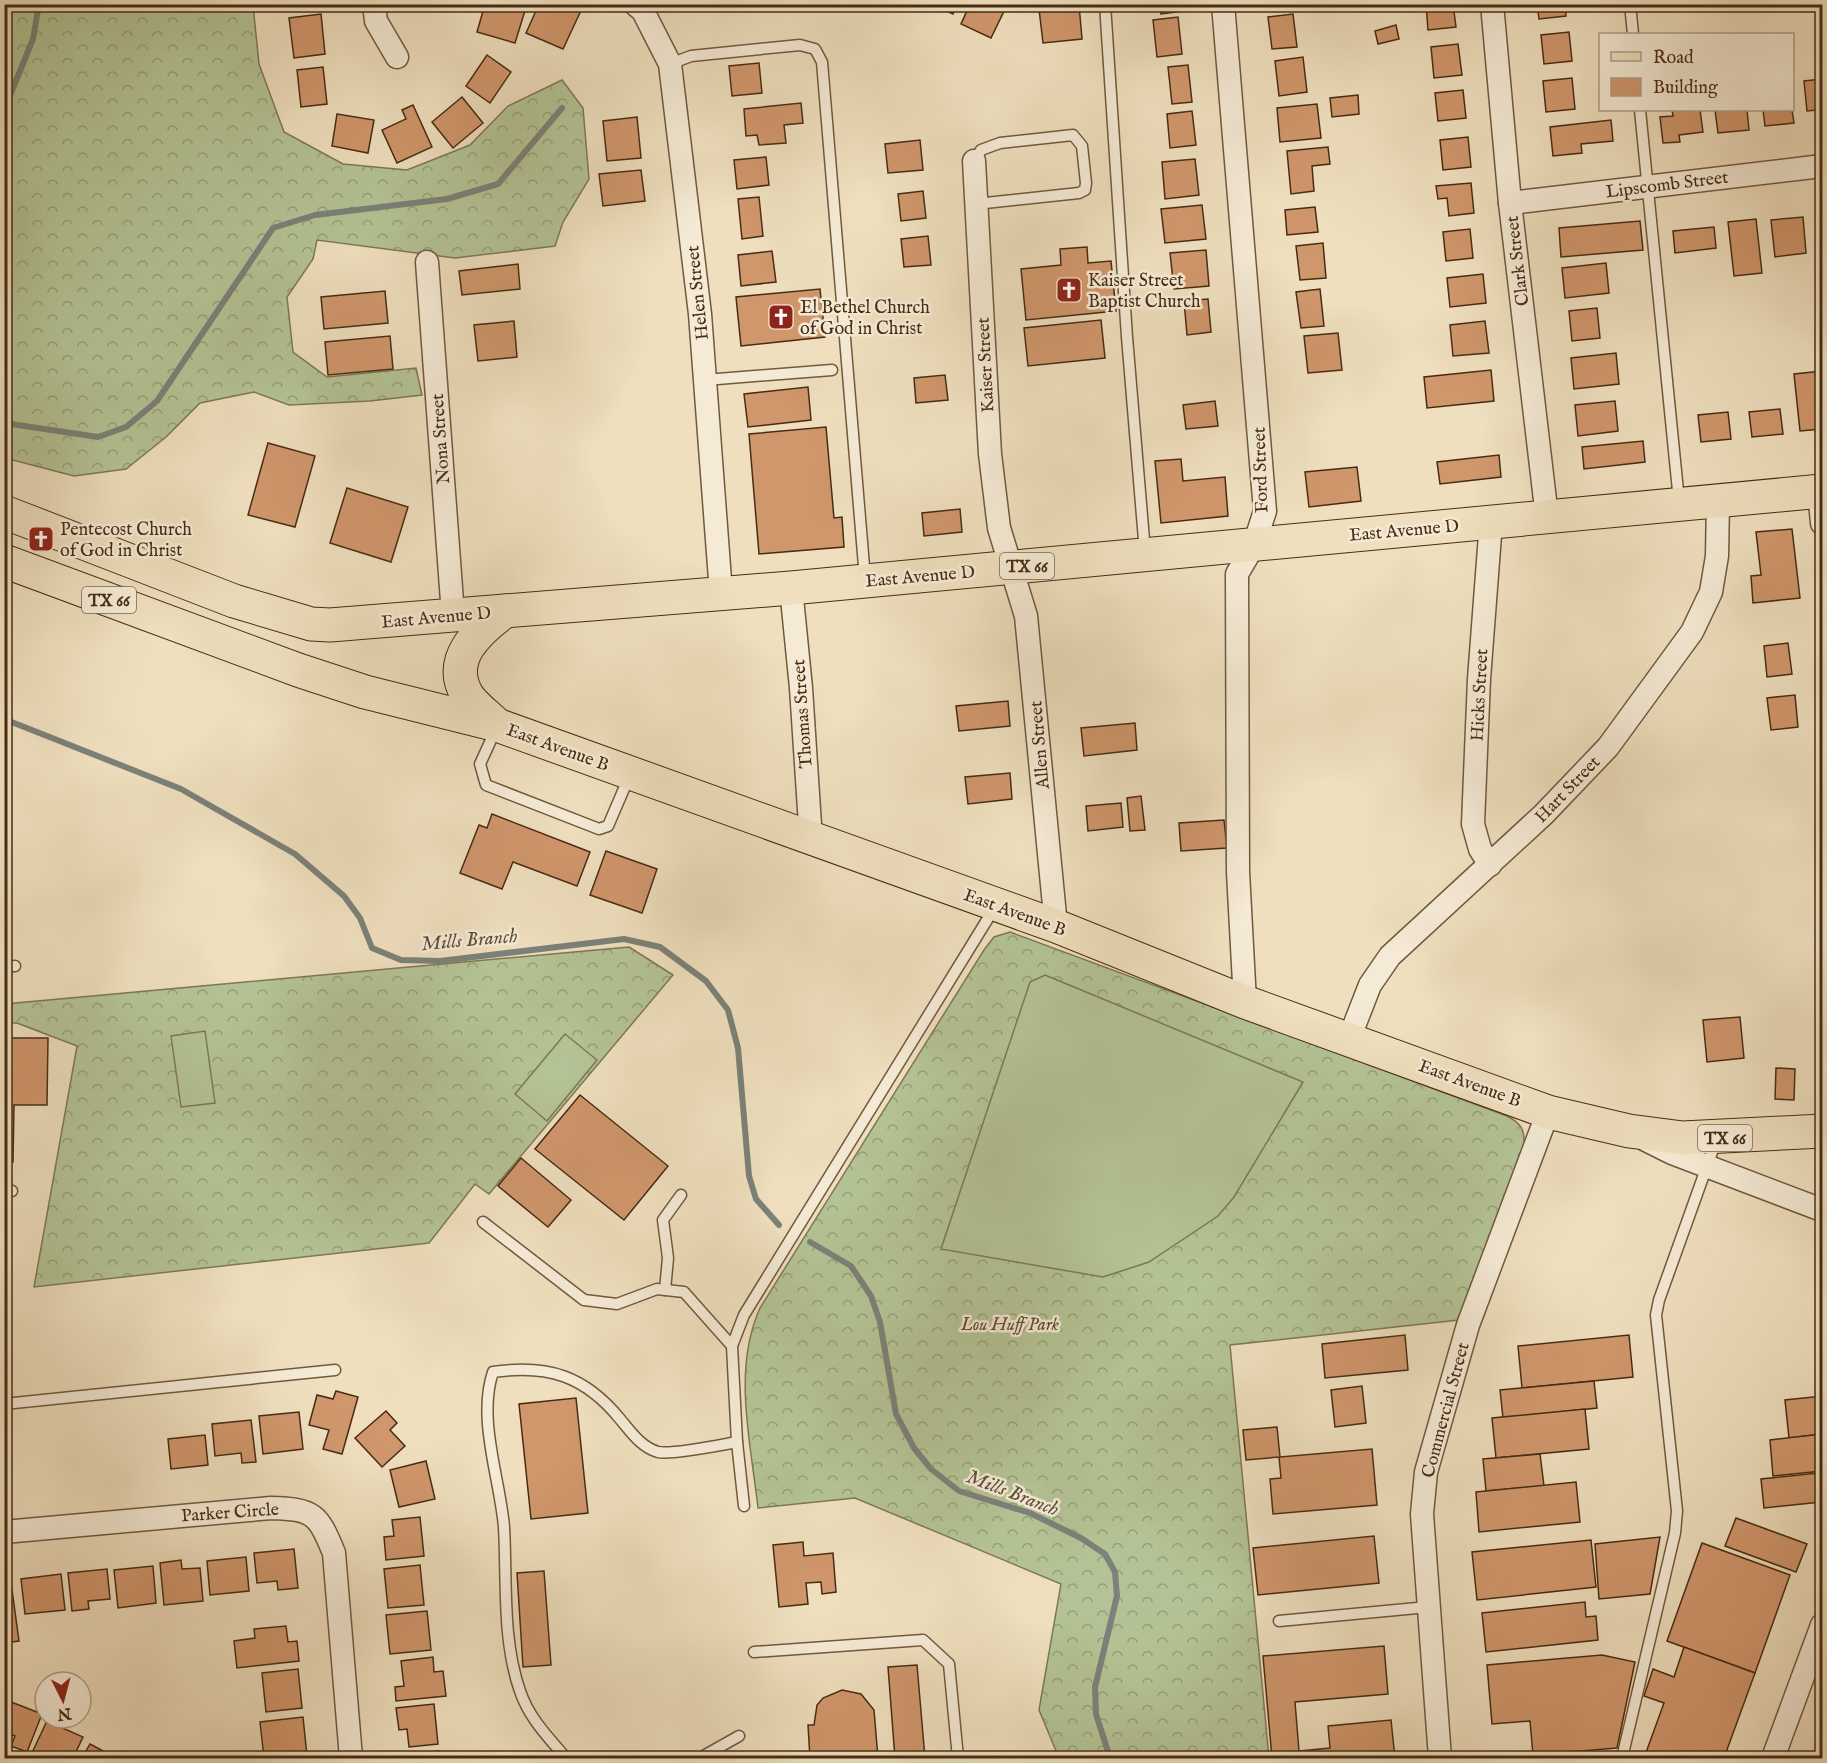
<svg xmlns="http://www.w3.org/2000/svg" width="1827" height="1763" font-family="'IM FELL English',serif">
  <defs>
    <pattern id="forest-crowns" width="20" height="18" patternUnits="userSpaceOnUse" patternTransform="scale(1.5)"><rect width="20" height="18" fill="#b4c395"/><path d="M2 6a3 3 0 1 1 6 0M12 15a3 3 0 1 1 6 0" fill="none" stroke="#949f78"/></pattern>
  </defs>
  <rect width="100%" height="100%" fill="#efdfbe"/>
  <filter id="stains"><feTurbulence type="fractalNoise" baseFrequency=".00333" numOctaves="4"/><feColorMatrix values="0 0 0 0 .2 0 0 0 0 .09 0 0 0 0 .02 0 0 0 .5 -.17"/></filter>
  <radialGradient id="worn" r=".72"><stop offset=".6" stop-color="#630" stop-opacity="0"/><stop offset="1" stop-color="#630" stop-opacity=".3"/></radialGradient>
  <g fill="url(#forest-crowns)" stroke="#7e7854" stroke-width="1.5">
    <polygon points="4,5 253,5 259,64 284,132 343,164 407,170 470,145 508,106 562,80 583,108 589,179 563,222 555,246 455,258 317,240 313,259 287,297 293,352 327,377 416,368 422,395 370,401 289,405 254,392 200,403 166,437 126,469 74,476 5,458"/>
    <path d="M1010,932L1507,1116C1521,1123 1525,1130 1524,1145L1459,1320L1230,1345L1269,1758H1059L1039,1710L1061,1584L855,1498L758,1508C751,1443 732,1370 760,1308L984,950L994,937Z"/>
    <polygon points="629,947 673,975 489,1194 475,1184 429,1243 34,1287 77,1046 17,1023 5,1023 5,1004"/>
  </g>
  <g fill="#b4c395" stroke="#7e7854" stroke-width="1.5">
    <polygon points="1045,975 1303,1082 1234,1197 1218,1216 1149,1262 1103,1277 941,1249 1030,982"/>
    <polygon points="205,1031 215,1103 181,1107 171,1036"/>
    <polygon points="565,1034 597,1060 547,1121 515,1094"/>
  </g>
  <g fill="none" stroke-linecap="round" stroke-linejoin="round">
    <g stroke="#7c8179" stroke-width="6">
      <polyline points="4,110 33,39 39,4"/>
      <polyline points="4,423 98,437 126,427 157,401 273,228 315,215 447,199 498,184 562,108"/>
      <polyline points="4,719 181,789 295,854 344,896 360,918 372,948 401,960 440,961 624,939 660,947 706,981 728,1010 738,1048 749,1176 756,1199 779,1225"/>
      <polyline points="810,1242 851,1266 871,1296 880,1322 896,1414 914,1448 931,1469 959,1491 1030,1513 1081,1538 1105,1554 1115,1572 1117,1596 1095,1687 1096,1714 1110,1758"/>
    </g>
  </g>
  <g fill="#d0966c" stroke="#472c14" stroke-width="1.5">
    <polygon points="288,4 322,4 322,8 289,11"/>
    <polygon points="485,4 527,4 515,43 477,32"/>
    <polygon points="539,4 553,4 563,9 564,4 584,4 563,49 526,33"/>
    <polygon points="693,4 714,4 713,11 692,7"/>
    <polygon points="931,4 957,4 953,14"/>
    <polygon points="970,4 1000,4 1006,7 991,38 961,24"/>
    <polygon points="1160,4 1182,4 1183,11 1161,14"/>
    <polygon points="1426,4 1453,4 1456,27 1428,30"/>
    <polygon points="1537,4 1565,4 1566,16 1539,19"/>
    <polygon points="1079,5 1082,39 1043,43 1039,9"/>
    <polygon points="321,14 325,54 294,58 289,18"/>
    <polygon points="1293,14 1297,47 1272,49 1268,17"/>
    <polygon points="1178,17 1182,54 1157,57 1153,20"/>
    <polygon points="1396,25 1399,39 1378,44 1375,31"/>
    <polygon points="1569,32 1572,61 1544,64 1541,35"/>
    <polygon points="1458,44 1462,75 1434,78 1431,47"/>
    <polygon points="487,55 511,72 490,103 466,86"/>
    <polygon points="1303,57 1307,92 1279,96 1275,61"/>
    <polygon points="759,63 762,93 732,96 729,66"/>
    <polygon points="1188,65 1192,102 1172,104 1168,67"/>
    <polygon points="323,67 327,104 301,107 297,70"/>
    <polygon points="1572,78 1575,109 1546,112 1543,81"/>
    <polygon points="1822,79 1822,126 1819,126 1817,110 1807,111 1804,81"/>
    <polygon points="1463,90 1466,118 1438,121 1435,93"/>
    <polygon points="1358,95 1359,114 1332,117 1330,98"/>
    <polygon points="462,97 483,123 453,148 432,122"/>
    <polygon points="801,103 803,123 784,125 786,143 759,145 757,135 746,136 744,109"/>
    <polygon points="1317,104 1321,138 1280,142 1277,108"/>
    <polygon points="413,105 432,147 397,163 382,130 406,119 402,110"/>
    <polygon points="1672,110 1700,110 1703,132 1679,135 1680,142 1663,143 1660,117 1673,116"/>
    <polygon points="1715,110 1747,110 1749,130 1718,133"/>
    <polygon points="1763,110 1792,110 1794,123 1765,126"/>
    <polygon points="1192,111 1196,145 1170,148 1167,114"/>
    <polygon points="337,114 374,120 368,153 332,146"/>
    <polygon points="637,117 641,158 607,161 603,121"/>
    <polygon points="1611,120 1613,141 1581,144 1582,153 1553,156 1550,127"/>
    <polygon points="1468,137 1471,167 1443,170 1440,140"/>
    <polygon points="920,140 923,170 888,173 885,144"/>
    <polygon points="1328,147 1330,164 1312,166 1314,191 1291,194 1287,151"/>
    <polygon points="766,157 769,185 737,189 734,160"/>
    <polygon points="1195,159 1199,195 1165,199 1162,162"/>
    <polygon points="641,170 645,201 603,206 599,174"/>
    <polygon points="1471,183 1474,213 1449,216 1447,198 1438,199 1436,186"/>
    <polygon points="923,191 926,218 901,221 898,194"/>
    <polygon points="759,197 763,236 742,239 738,199"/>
    <polygon points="1202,205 1206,239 1165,243 1161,209"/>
    <polygon points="1315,207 1318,232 1287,235 1285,210"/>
    <polygon points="1803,217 1806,253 1775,257 1771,220"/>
    <polygon points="1756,219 1762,273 1734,276 1728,222"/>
    <polygon points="1640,221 1643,250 1561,257 1559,228"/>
    <polygon points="1714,227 1716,248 1675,253 1673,231"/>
    <polygon points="1470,229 1473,258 1446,261 1443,232"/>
    <polygon points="928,236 931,265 904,267 901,239"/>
    <polygon points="1323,243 1326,278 1300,280 1296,246"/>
    <polygon points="1087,247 1088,263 1111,261 1116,311 1026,320 1021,269 1061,265 1060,249"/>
    <polygon points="1206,250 1209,286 1174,289 1170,253"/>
    <polygon points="772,251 776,282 741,286 738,255"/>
    <polygon points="1606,263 1609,293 1565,298 1562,268"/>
    <polygon points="518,264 520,289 462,295 459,271"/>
    <polygon points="1483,274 1486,303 1450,307 1447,278"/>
    <polygon points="820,289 825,337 741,346 736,297"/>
    <polygon points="1320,289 1324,326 1301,328 1296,292"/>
    <polygon points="385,291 388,323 324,329 321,297"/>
    <polygon points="1208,299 1211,332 1187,335 1184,301"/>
    <polygon points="1597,308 1600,338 1572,341 1569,311"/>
    <polygon points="1101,320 1105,358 1028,366 1024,328"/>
    <polygon points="514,321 517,357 478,361 474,325"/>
    <polygon points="1485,321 1489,353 1453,356 1450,325"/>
    <polygon points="1338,333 1342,370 1308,373 1304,336"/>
    <polygon points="390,336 393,369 328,375 325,342"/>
    <polygon points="1616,353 1619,384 1574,389 1571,358"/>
    <polygon points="1491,370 1494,401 1427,408 1424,377"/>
    <polygon points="1822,371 1822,429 1800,431 1794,374"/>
    <polygon points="945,375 948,400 916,403 914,378"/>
    <polygon points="808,387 811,420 748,427 744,394"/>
    <polygon points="1215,401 1218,426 1186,429 1183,405"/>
    <polygon points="1615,401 1618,431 1578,436 1575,405"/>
    <polygon points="1780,409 1783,434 1752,437 1749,412"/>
    <polygon points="1728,412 1731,439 1701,442 1698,415"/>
    <polygon points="826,427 834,518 842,517 844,547 759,554 749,434"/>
    <polygon points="1643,441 1645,462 1584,469 1582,447"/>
    <polygon points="268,443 315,456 295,527 248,515"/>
    <polygon points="1499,455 1501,477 1440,484 1437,462"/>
    <polygon points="1181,459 1183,481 1225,477 1228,516 1161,523 1155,461"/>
    <polygon points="1357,467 1361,501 1309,507 1305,472"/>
    <polygon points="347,488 408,507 391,562 330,543"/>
    <polygon points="960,509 962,532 924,536 922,513"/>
    <polygon points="1792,529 1800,598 1753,603 1751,576 1761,575 1756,532"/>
    <polygon points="1788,643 1792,674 1767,677 1764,646"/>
    <polygon points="1795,695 1798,727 1771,730 1767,698"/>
    <polygon points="1008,701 1010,726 959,731 956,706"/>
    <polygon points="1135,723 1137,750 1084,756 1081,728"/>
    <polygon points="1010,773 1012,799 968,804 965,777"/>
    <polygon points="1141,796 1145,830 1130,831 1127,798"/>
    <polygon points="1121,803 1123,827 1088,831 1086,806"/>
    <polygon points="492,814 590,852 577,886 513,862 502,889 460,873 479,825 487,828"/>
    <polygon points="1224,820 1227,848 1181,851 1179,823"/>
    <polygon points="606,851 657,869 642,913 590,895"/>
    <polygon points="1740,1017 1744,1058 1707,1062 1703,1020"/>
    <polygon points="4,1038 48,1038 47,1105 14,1105 13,1162 4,1161"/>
    <polygon points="1776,1068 1795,1069 1794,1100 1775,1099"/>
    <polygon points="580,1095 668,1166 624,1220 535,1149"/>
    <polygon points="521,1158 571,1200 548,1227 498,1186"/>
    <polygon points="1405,1335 1408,1370 1325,1378 1322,1344"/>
    <polygon points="1629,1335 1633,1377 1522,1388 1518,1346"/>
    <polygon points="1594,1381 1597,1408 1503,1418 1500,1390"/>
    <polygon points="1362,1386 1366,1423 1335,1427 1331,1390"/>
    <polygon points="336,1391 358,1397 342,1454 323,1449 329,1430 309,1425 317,1395 333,1399"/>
    <polygon points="1822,1396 1822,1434 1789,1438 1785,1400"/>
    <polygon points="576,1398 588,1513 531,1519 519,1404"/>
    <polygon points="1585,1409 1589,1449 1496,1458 1492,1418"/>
    <polygon points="386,1411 397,1423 390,1430 405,1446 382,1467 355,1438"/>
    <polygon points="299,1412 303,1449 263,1454 259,1416"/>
    <polygon points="251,1420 256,1462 242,1463 241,1453 215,1456 212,1424"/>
    <polygon points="1277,1427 1280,1457 1372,1449 1377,1505 1273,1514 1270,1479 1281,1478 1279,1457 1246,1460 1243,1430"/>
    <polygon points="1822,1434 1822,1471 1773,1476 1770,1440"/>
    <polygon points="205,1435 208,1465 171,1469 168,1439"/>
    <polygon points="1540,1454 1544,1486 1486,1491 1483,1459"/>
    <polygon points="426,1461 435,1499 399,1507 390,1470"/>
    <polygon points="1818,1473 1821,1502 1764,1508 1761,1479"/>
    <polygon points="1576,1482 1580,1522 1479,1532 1476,1492"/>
    <polygon points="420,1517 424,1556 386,1560 384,1537 394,1536 392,1520"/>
    <polygon points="1736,1518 1807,1544 1796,1572 1725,1546"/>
    <polygon points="1374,1536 1379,1583 1258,1595 1253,1548"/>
    <polygon points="1660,1537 1650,1594 1599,1599 1595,1544"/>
    <polygon points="1591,1540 1596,1587 1477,1600 1472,1552"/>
    <polygon points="803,1542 804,1556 833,1553 836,1592 822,1594 821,1582 806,1583 808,1604 779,1607 773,1545"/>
    <polygon points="1702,1543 1790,1575 1755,1673 1667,1641"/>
    <polygon points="294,1549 298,1588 278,1590 277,1581 257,1583 254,1553"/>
    <polygon points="246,1557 249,1591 210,1595 207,1561"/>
    <polygon points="181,1560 182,1569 200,1568 203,1601 164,1605 160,1563"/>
    <polygon points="420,1565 424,1605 388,1608 384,1569"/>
    <polygon points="153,1566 156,1603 118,1608 114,1570"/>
    <polygon points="107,1569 110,1599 88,1601 89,1609 72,1611 68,1573"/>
    <polygon points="544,1571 551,1665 523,1667 517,1573"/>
    <polygon points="61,1574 65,1610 25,1614 21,1579"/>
    <polygon points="10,1575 19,1641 4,1643 4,1576"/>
    <polygon points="1585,1602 1586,1617 1596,1616 1598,1640 1486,1652 1482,1613"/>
    <polygon points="427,1611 431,1650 390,1654 386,1615"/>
    <polygon points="286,1626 288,1642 297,1641 299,1661 237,1668 234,1641 255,1638 254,1629"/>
    <polygon points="1384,1646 1388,1694 1295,1702 1299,1751 1330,1748 1328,1726 1391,1720 1395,1758 1272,1758 1263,1656"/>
    <polygon points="1684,1647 1755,1673 1724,1758 1644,1758 1664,1703 1644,1696 1653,1669 1674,1677"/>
    <polygon points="1602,1655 1635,1662 1617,1748 1533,1755 1530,1721 1492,1724 1487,1665"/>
    <polygon points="433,1657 434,1672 443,1671 446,1696 396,1701 395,1687 404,1686 401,1661"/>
    <polygon points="917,1665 925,1758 895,1758 888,1667"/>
    <polygon points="298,1669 302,1708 266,1712 262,1673"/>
    <polygon points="842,1690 861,1694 874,1710 878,1758 810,1758 808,1725 814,1725 817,1705 823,1698"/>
    <polygon points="6,1700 42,1714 27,1752 11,1746 15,1736 4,1732"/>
    <polygon points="434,1704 438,1744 409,1747 407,1729 399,1730 396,1708"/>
    <polygon points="303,1717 307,1756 264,1758 260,1722"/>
    <polygon points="47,1721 83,1737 73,1758 30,1757"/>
    <polygon points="90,1744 116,1758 82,1758"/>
    <polygon points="439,1751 439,1758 404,1758 403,1755"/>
  </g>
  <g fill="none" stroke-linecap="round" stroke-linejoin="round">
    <g stroke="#71593e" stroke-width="13">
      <g id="service">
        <polyline points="1105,4 1127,337 1145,552"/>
        <polyline points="1630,4 1633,34"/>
        <polyline points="670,64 691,56 800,45 815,49 822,62 865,578"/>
        <polyline points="1640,110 1679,501"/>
        <polyline points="974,161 981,150 1000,143 1073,135 1082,146 1086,183 1085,190 1079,193 976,204"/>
        <polyline points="705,380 832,370"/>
        <polyline points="496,729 480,764 486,785 599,829 608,826 629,777"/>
        <polyline points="4,967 15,966"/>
        <polyline points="4,1192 12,1191"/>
        <polyline points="483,1222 584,1300 617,1304 657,1289 684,1292 732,1346"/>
        <polyline points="665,1290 668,1258 663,1220 681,1195"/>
        <polyline points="4,1404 335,1370"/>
        <polyline points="744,1506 737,1442 732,1346 744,1315 995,907"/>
        <polyline points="1279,1621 1428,1607"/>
        <polyline points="754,1652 923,1640 949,1664 958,1758"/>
        <path d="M566,1758C548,1737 529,1718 520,1691C502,1640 507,1580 504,1527C500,1479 477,1419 493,1372C548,1364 585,1376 620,1419C631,1432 641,1447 658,1452C672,1455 720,1445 737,1442"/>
        <polyline points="700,1758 739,1736"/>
        <polyline points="1622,1758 1675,1533 1677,1511 1656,1315 1659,1300 1716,1141"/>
      </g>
    </g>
    <g stroke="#71593e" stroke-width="25">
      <g id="minor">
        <polyline points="374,4 376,21 397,57"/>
        <polyline points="635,4 643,11 670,64 700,314 721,593"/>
        <polyline points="1223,4 1265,511 1254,545 1237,574 1238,872 1245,1002"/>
        <polyline points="1492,4 1510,203 1547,517"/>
        <polyline points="974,161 990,454 999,528 1026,616 1056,926"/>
        <polyline points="1510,203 1822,166"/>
        <polyline points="427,262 453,615"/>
        <polyline points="1819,491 1822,523"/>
        <polyline points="791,588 801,688 811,840"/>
        <polyline points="1490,865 1480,849 1473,824 1479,679 1491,522"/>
        <polyline points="1349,1039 1370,985 1390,956 1544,814 1608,747 1692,632 1711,592 1717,556 1718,501"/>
        <polyline points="1646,1140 1672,1153 1822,1210"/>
        <path d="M4,1532L271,1508C314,1509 318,1514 334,1553L351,1758"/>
        <polyline points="1440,1758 1422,1514 1426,1472 1468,1325 1548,1112"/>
        <polyline points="1773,1758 1822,1625"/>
      </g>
    </g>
    <g stroke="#472c14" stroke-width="35">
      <g id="primary">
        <polyline points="4,512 234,601 311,624 330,625 791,588 1822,491"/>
        <polyline points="4,561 298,670 365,692 497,725 1056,926 1245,1002 1548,1112 1629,1131 1683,1138 1822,1131"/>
        <path d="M497,725C488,716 474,706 467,695C446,659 478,631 505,611"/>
      </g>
    </g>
    <use href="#service" stroke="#f5ead5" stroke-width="10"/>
    <use href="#minor" stroke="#f5ead5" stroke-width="22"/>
    <use href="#primary" stroke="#efdfbe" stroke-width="33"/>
  </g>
  <defs>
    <g id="church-square" transform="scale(1.35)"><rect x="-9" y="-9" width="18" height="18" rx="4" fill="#8f2418" stroke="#f5ead5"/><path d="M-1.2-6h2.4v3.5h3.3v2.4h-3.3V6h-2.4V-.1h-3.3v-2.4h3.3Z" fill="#fff"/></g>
  </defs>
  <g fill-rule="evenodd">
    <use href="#church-square" x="1069" y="290"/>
    <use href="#church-square" x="781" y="317"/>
    <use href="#church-square" x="41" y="539"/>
  </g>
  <g text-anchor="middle" stroke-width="5" stroke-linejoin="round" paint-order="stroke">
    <g fill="#f5ead5" stroke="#7b654e" stroke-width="1.5">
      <rect x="1000" y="553" width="54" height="26" rx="4.5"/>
      <rect x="82" y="587" width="54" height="26" rx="4.5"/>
      <rect x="1698" y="1125" width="54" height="26" rx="4.5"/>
    </g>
    <g font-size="16" font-weight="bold" fill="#472c14">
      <text x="1027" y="572">TX 66</text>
      <text x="109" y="606">TX 66</text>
      <text x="1725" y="1144">TX 66</text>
    </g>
    <g font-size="18" fill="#472c14" stroke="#f5ead5">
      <text transform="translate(1667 184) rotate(-7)" y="6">Lipscomb Street</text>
      <text transform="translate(1517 261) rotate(-97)" y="6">Clark Street</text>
      <text transform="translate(697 293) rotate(-96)" y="6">Helen Street</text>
      <text transform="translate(985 365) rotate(-93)" y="6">Kaiser Street</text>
      <text transform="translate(440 439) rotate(-94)" y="6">Nona Street</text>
      <text transform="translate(1260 470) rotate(-92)" y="6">Ford Street</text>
      <text transform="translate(1404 530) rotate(-5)" y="6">East Avenue D</text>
      <text transform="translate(920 576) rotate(-5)" y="6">East Avenue D</text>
      <text transform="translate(436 617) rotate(-5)" y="6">East Avenue D</text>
      <text transform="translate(1479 695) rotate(-87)" y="6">Hicks Street</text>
      <text transform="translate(802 714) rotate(-94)" y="6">Thomas Street</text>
      <text transform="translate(1039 745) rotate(-95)" y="6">Allen Street</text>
      <text transform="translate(558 747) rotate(20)" y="6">East Avenue B</text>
      <text transform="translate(1567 789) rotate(-46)" y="6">Hart Street</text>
      <text transform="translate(1015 912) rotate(20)" y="6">East Avenue B</text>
      <text transform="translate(1470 1083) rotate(20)" y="6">East Avenue B</text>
      <text transform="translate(1445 1410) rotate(-75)" y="6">Commercial Street</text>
      <text transform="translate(230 1512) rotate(-4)" y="6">Parker Circle</text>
    </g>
    <g font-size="18" fill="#472c14" stroke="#f5ead5" text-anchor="start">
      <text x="1088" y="286">Kaiser Street<tspan x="1088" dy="21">Baptist Church</tspan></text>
      <text x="800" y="313">El Bethel Church<tspan x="800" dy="21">of God in Christ</tspan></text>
      <text x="60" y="535">Pentecost Church<tspan x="60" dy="21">of God in Christ</tspan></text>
    </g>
    <g font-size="18" font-style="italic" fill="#5d4a2e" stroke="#f5ead5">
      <text x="1010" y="1330">Lou Huff Park</text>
    </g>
    <g font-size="20" font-style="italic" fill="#5d503e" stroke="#f5ead5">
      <text transform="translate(469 939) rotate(-5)" y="7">Mills Branch</text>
      <text transform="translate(1013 1492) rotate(21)" y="7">Mills Branch</text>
    </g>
  </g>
  <rect width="1827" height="1763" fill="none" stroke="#efdfbe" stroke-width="24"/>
  <rect x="6" y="6" width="1815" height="1751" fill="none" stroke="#472c14" stroke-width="3"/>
  <rect x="12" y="12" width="1803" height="1739" fill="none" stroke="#472c14" stroke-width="1.5"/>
  <rect x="1599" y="33" width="195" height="78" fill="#f5ead5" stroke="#af9e88" stroke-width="1.5"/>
  <rect x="1611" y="52" width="30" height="9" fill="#efdfbe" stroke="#af9e88" stroke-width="1.5"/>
  <text x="1653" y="63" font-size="18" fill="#472c14">Road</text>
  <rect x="1611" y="78" width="30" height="18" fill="#d0966c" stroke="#af9e88" stroke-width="1.5"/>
  <text x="1653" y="93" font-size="18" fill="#472c14">Building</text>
  <g transform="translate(63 1700) rotate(174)"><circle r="28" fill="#f5ead5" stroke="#af9e88" stroke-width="1.5"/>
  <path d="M0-4.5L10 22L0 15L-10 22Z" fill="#8f2418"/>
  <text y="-9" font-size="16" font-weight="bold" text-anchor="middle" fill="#472c14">N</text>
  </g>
  <rect width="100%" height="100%" filter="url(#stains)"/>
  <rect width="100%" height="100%" fill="url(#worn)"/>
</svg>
